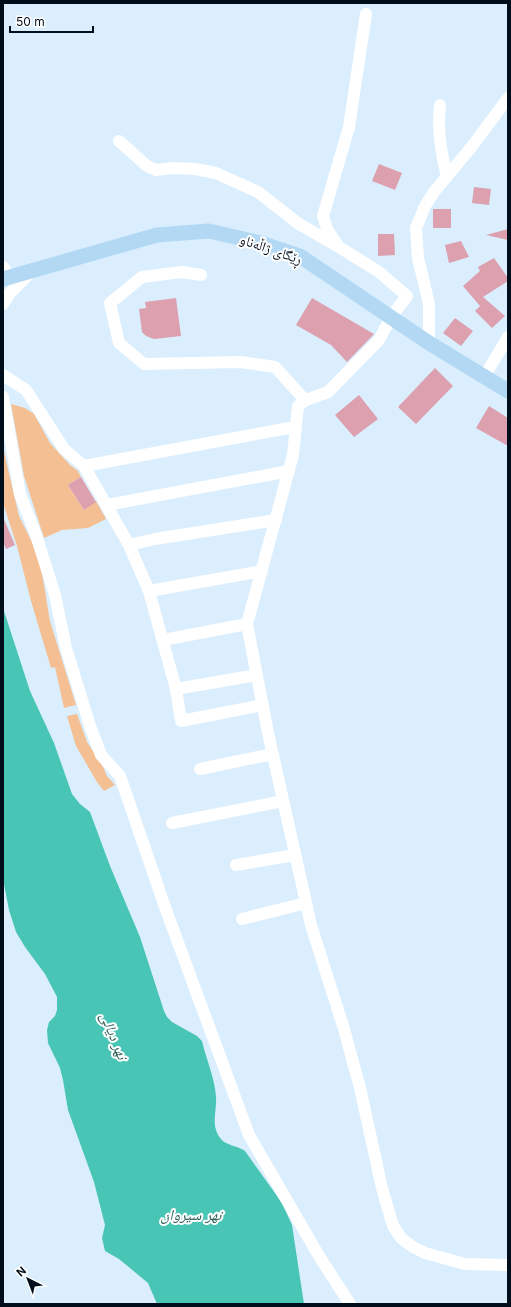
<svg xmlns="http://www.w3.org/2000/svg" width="511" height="1307" font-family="Inter,'Noto Naskh Arabic',sans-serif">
  <rect width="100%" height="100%" fill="#daeefe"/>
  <g fill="#f4c093">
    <polygon points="11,404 25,408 34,414 50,443 70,465 78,471 81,477 68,485 84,510 96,501 106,519 88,528 62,530 44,538 24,476"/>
    <polygon points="3,447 19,516 32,542 39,561 43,579 50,621 76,705 64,708 55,667 51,668 31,601 17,546 3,503"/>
    <polygon points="77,714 87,742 102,765 107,776 115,785 104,791 97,782 76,746 67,716"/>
  </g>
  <path fill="#48c5b4" d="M3,608L30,691L54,743L72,794L80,804L90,812L110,866L140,937L164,1011L167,1017L172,1022L197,1036L202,1041C206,1059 215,1078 216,1097C217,1112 210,1126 221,1139C225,1145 238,1146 245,1151L282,1203L292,1225L304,1304H157L148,1283L119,1259L105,1251L102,1238L105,1225L94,1182L68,1110L63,1080L60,1068L48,1043L47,1030L49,1022L55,1016L57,1010V997L45,974L25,947L16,932L9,910L3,879Z"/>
  <g fill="#dda0af">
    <polygon points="379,164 402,173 395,190 372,181"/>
    <polygon points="474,187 491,189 489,205 472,203"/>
    <rect x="433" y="209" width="18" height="19"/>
    <polygon points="508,229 508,240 486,235"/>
    <polygon points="378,234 394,234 395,255 378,256"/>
    <polygon points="461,241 469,257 449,263 445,245"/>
    <polygon points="494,258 508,278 508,281 483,297 505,316 492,328 475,311 480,306 463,286 480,271 478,267"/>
    <polygon points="176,298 181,336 154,339 146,336 142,332 139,309 146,308 145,302"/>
    <polygon points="312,298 374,334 347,362 331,345 296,325"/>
    <polygon points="455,318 473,331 461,346 443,333"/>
    <polygon points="435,368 453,386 416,424 398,407"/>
    <polygon points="359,395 378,419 354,437 335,415"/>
    <polygon points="489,406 508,418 508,446 476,428"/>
    <polygon points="81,477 96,502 84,510 68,485"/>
    <polygon points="3,517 15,545 6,549 3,542"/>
  </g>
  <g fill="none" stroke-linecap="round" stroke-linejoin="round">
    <g stroke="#fff" stroke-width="12">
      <path d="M440,105C437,130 441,153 447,177"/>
      <polyline points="119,141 147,166 156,170 173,168 195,169 216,173 258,192 299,224 339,247 379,272 407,296 391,317 379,340 328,392 306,400 298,406 293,455 247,624 268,733 311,925 344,1029 360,1088 382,1188 393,1226 402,1239 413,1247 425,1253 465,1264 508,1265"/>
      <polyline points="337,244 327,229 323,216 349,127 366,14"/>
      <polyline points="3,267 10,277"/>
      <polyline points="201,275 182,272 142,277 110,303 119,343 144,364 241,362 275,367 305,400"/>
      <polyline points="3,304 10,293 31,272"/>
      <polyline points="429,343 429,304 418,258 416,228 425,206 434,192 473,145 508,98"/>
      <polyline points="3,375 26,390 64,449 84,466 129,545 149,591 176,689 181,721 263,705"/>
      <polyline points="484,377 508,337"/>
      <polyline points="3,397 20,494 36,535 55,595 66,648 90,726 101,755 120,776 166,910 249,1135 319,1256 350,1304"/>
      <polyline points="84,466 289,428 296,428"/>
      <polyline points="107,505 289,471"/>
      <polyline points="129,545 155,539 276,520"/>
      <polyline points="149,591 262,571"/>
      <polyline points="163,640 247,624"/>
      <polyline points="176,689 257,675"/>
      <polyline points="200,769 273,754"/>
      <polyline points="172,823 283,801"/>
      <polyline points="236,865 295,855"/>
      <polyline points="242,919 306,903"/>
    </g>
    <polyline stroke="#b3d8f4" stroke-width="15" points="3,279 157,235 209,231 261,243 300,256 429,343 508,391"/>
  </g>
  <g text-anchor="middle" stroke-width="4" stroke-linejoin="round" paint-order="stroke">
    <g font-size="14" fill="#000d1a" stroke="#fff">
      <text transform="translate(271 249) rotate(19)" y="5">ڕێگای ژاڵەناو</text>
    </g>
    <g font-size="15" font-style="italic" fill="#2e615a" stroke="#fff">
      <text transform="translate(114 1036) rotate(68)" y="5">نهر ديالى</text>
      <text x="191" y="1220">نهر سیروان</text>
    </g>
  </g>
  <rect width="511" height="1307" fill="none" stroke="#000d1a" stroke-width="8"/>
  <g transform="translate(28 1279) rotate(318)" stroke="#ffffff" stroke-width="3" paint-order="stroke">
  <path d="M0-3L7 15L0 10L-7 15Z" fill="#000d1a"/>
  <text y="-6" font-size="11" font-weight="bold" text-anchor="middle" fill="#000d1a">N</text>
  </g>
  <path d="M10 26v6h83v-6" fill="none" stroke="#000d1a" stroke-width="2"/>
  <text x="16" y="26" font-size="12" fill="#000d1a" stroke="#ffffff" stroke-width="3" paint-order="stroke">50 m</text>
</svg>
